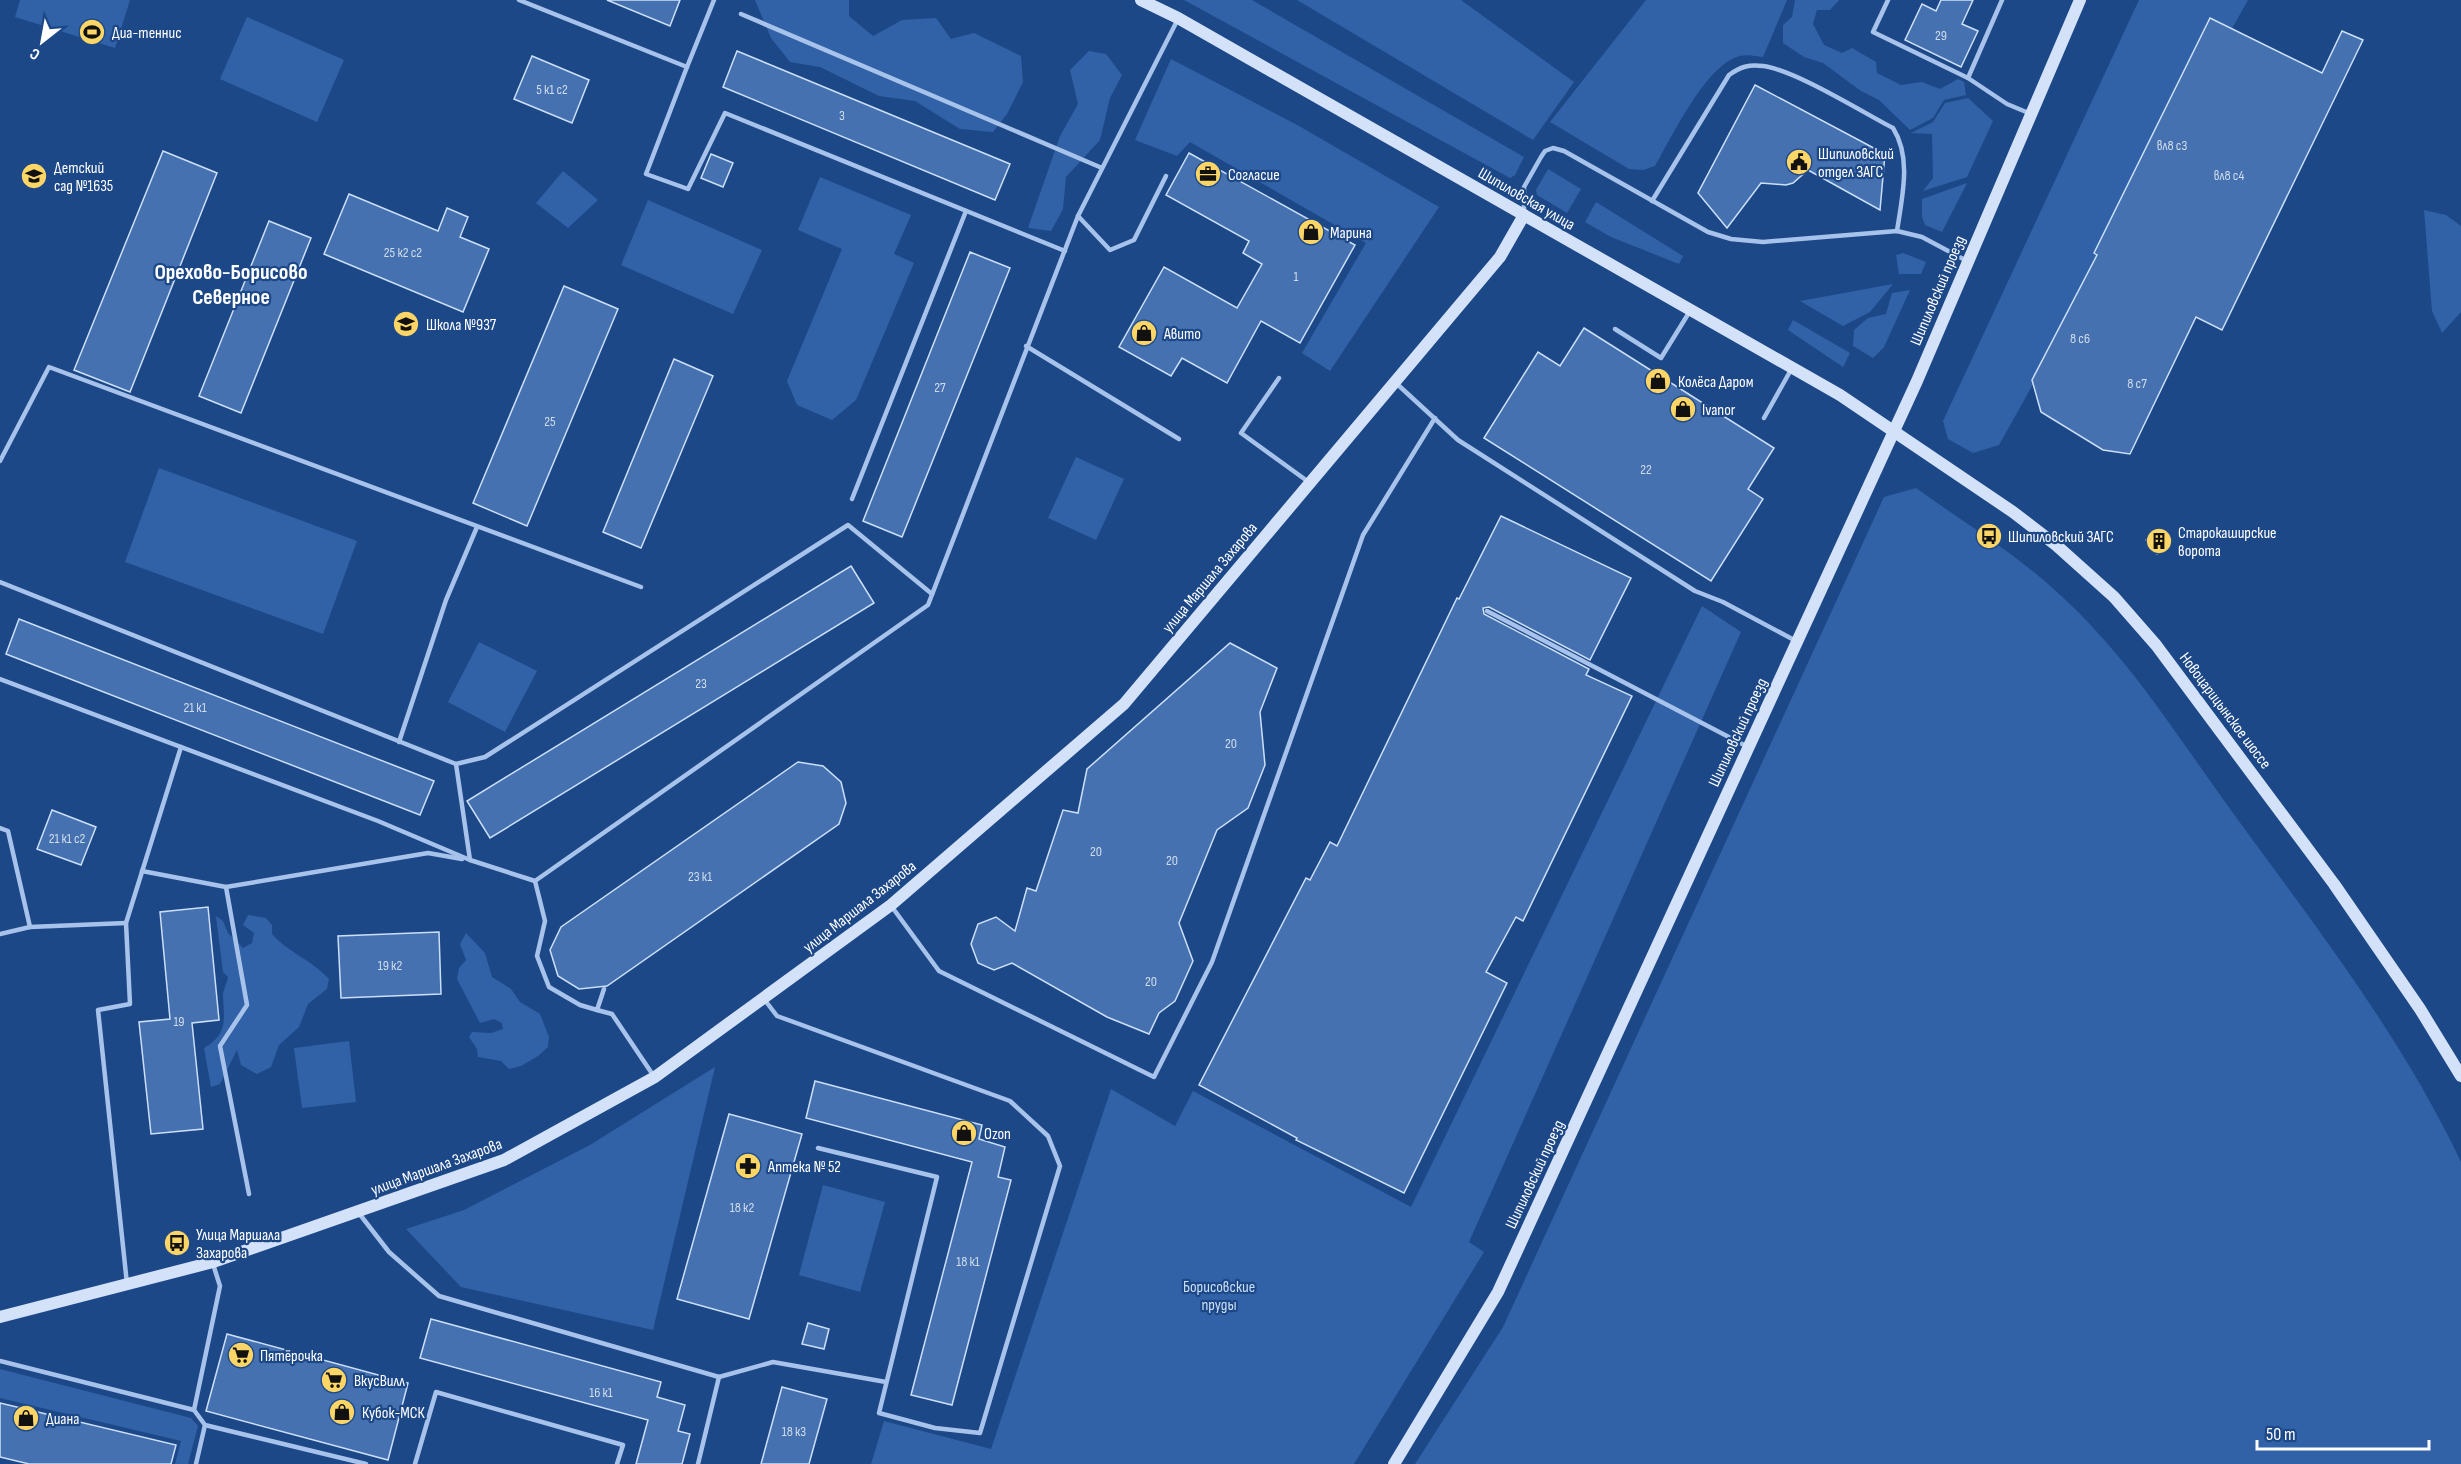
<svg xmlns="http://www.w3.org/2000/svg" width="2461" height="1464" font-family="'Sofia Sans Condensed',sans-serif">
  <rect width="100%" height="100%" fill="#1d4888"/>
  <g fill="#3161a6">
    <polygon points="20,0 130,0 115,48 15,17"/>
    <polygon points="755,0 849,0 849,16 873,36 902,20 936,18 951,39 974,33 1021,56 1023,82 1007,114 993,132 960,129 915,101 879,96 820,67 790,62 771,38"/>
    <polygon points="1184,0 1252,0 1524,157 1515,175 1510,178"/>
    <polygon points="1297,0 1461,0 1574,82 1533,140"/>
    <path d="M1646,0H1787L1763,57C1756,56 1746,54 1740,56C1706,64 1672,137 1655,166L1643,170L1629,169L1550,122Z"/>
    <polygon points="1795,0 1839,0 1830,10 1817,10 1813,24 1824,45 1842,53 1852,48 1876,62 1877,73 1901,85 1922,82 1940,89 1958,79 1964,82 1966,95 1944,100 1933,118 1910,130 1879,100 1861,91 1823,63 1804,57 1783,43 1783,25 1792,17"/>
    <polygon points="2139,0 2248,0 1999,445 1973,453 1948,439 1943,421"/>
    <polygon points="247,17 344,60 317,122 220,79"/>
    <polygon points="1089,51 1106,54 1122,75 1110,98 1100,140 1066,177 1063,209 1051,231 1028,228 1060,136 1078,104 1070,70"/>
    <polygon points="1171,59 1299,126 1439,207 1330,371 1302,353 1366,243 1190,142 1177,156 1135,140"/>
    <polygon points="1968,98 1993,121 1967,177 1923,191 1933,178 1932,134 1911,133 1933,122 1945,103"/>
    <polygon points="1548,169 1581,189 1567,213 1537,195 1536,190"/>
    <polygon points="563,171 598,200 568,228 536,203"/>
    <polygon points="820,177 911,215 894,254 914,263 856,400 832,420 797,405 787,381 842,249 798,230"/>
    <polygon points="1967,183 1942,232 1925,225 1922,217 1922,199"/>
    <polygon points="648,200 762,250 733,314 621,265"/>
    <polygon points="1596,202 1683,256 1679,264 1611,237 1585,222"/>
    <polygon points="2424,210 2446,215 2461,226 2461,312 2442,333 2432,311"/>
    <polygon points="1903,253 1926,262 1921,274 1899,274 1896,255"/>
    <polygon points="1893,284 1870,312 1843,326 1800,301"/>
    <polygon points="1910,290 1884,347 1873,358 1853,346 1854,330 1868,318 1886,314 1892,293"/>
    <polygon points="1793,320 1850,353 1843,367 1788,330"/>
    <polygon points="1076,457 1124,479 1096,540 1048,518"/>
    <polygon points="159,468 357,541 323,634 125,562"/>
    <path d="M1916,488C1963,522 2015,553 2058,593C2127,655 2176,734 2230,809C2313,923 2401,1035 2461,1162V1464H1415L1503,1327L1884,497Z"/>
    <polygon points="1702,606 1741,632 1469,1242 1484,1252 1354,1464 871,1464 884,1421 991,1449 1111,1089 1175,1126 1193,1091 1411,1207"/>
    <polygon points="479,642 537,671 505,732 448,702"/>
    <path d="M248,915L266,918L272,925V934C289,953 313,961 329,979L327,989L308,1004L299,1027L279,1045L271,1067L257,1074L241,1065L237,1050L220,1084L211,1087L204,1048C228,1034 224,1020 223,996C223,990 227,983 228,977L223,972L216,916L223,921L228,933L243,948L252,943L254,933L243,925Z"/>
    <polygon points="466,933 485,953 492,977 511,989 520,1002 540,1014 549,1037 548,1047 538,1056 521,1066 509,1069 501,1061 478,1057 477,1049 469,1037 472,1032 491,1033 503,1029 502,1023 494,1019 480,1023 457,979 459,968 466,960 460,944"/>
    <polygon points="349,1041 356,1102 302,1108 294,1048"/>
    <polygon points="715,1067 653,1330 461,1287 406,1229 464,1210 590,1145"/>
    <polygon points="823,1185 885,1202 860,1292 799,1275"/>
    <polygon points="0,1369 191,1418 198,1426 188,1464 175,1464 181,1441 0,1398"/>
  </g>
  <g fill="#4571b1" stroke="#ccdff8" stroke-width="1.5">
    <polygon points="607,0 680,0 670,26"/>
    <polygon points="1941,0 1973,0 1962,24 1978,31 1961,67 1905,40 1922,4 1936,11"/>
    <polygon points="2210,18 2322,73 2342,31 2363,40 2222,330 2196,317 2130,454 2103,450 2041,412 2032,380 2097,255 2094,253"/>
    <polygon points="737,51 1010,164 995,200 723,87"/>
    <polygon points="532,56 589,80 572,123 514,99"/>
    <polygon points="1755,85 1885,154 1880,210 1808,170 1793,183 1786,185 1761,183 1727,228 1698,193"/>
    <polygon points="163,151 217,173 130,392 74,370"/>
    <polygon points="1189,153 1355,245 1300,343 1261,321 1227,383 1182,358 1171,376 1119,347 1164,267 1237,308 1262,264 1243,253 1249,241 1166,195"/>
    <polygon points="711,154 733,163 723,187 701,178"/>
    <polygon points="349,194 438,231 447,208 468,217 460,237 489,249 463,312 324,254"/>
    <polygon points="269,221 311,238 241,413 199,396"/>
    <polygon points="970,252 1010,268 902,537 863,521"/>
    <polygon points="564,286 618,309 527,526 473,503"/>
    <polygon points="1584,328 1774,448 1748,489 1763,499 1711,581 1484,438 1538,352 1560,366"/>
    <polygon points="674,359 713,376 641,548 603,532"/>
    <polygon points="1501,516 1631,578 1590,660 1489,607 1483,608 1484,614 1589,669 1586,675 1632,696 1523,921 1516,917 1486,972 1507,983 1404,1193 1296,1140 1297,1138 1199,1085 1306,878 1310,880 1330,842 1337,846 1457,598 1459,599"/>
    <polygon points="2160,529 2171,542 2157,554 2146,540"/>
    <polygon points="851,566 874,603 490,838 467,801"/>
    <polygon points="19,619 434,781 420,815 6,654"/>
    <polygon points="1230,643 1277,668 1260,712 1265,765 1248,808 1217,830 1179,923 1193,961 1175,1001 1159,1013 1149,1034 1107,1017 1012,963 994,970 978,963 971,944 978,924 996,917 1015,931 1027,888 1036,891 1063,810 1078,813 1087,769"/>
    <polygon points="798,762 823,766 841,782 846,803 839,824 607,986 579,989 558,976 550,950 561,927"/>
    <polygon points="52,810 96,827 81,865 37,849"/>
    <polygon points="208,907 219,1020 192,1023 203,1129 151,1134 139,1022 170,1019 160,912"/>
    <polygon points="439,932 441,994 341,998 338,936"/>
    <polygon points="815,1081 982,1125 979,1139 1005,1147 998,1177 1011,1180 952,1405 911,1395 972,1162 806,1118"/>
    <polygon points="729,1114 802,1134 749,1319 677,1299"/>
    <polygon points="431,1319 661,1382 657,1397 685,1405 678,1431 690,1434 682,1464 636,1464 648,1420 420,1358"/>
    <polygon points="808,1323 829,1329 824,1349 802,1344"/>
    <polygon points="227,1334 408,1383 388,1460 206,1411"/>
    <polygon points="782,1387 827,1399 809,1464 761,1464"/>
    <polygon points="0,1403 176,1445 171,1464 29,1464 0,1457"/>
  </g>
  <g fill="none" stroke-linecap="round" stroke-linejoin="round">
    <g stroke="#a7c3eb" stroke-width="4.5">
      <polyline points="519,0 687,67 714,0"/>
      <polyline points="1888,0 1873,32 1968,78 2007,104 2031,114"/>
      <polyline points="741,14 1102,168"/>
      <polyline points="687,67 646,174 688,189 725,113 1065,251"/>
      <polyline points="1968,78 2002,0"/>
      <path d="M1652,201L1729,75C1740,67 1749,64 1763,66C1795,70 1862,112 1893,128C1912,158 1902,197 1897,231"/>
      <polyline points="1524,212 1524,187 1541,157 1545,151 1553,148 1564,151 1708,232 1731,239 1763,242 1897,231 1922,237 1967,261"/>
      <polyline points="1078,216 1110,250 1134,240 1166,176"/>
      <polyline points="1615,329 1661,358 1690,311"/>
      <polyline points="1026,346 1179,439"/>
      <polyline points="1279,378 1241,433 1310,483"/>
      <polyline points="1397,384 1458,440 1695,591 1723,602 1796,641"/>
      <polyline points="1764,418 1792,368"/>
      <polyline points="0,461 49,367 641,587"/>
      <polyline points="852,499 966,211"/>
      <polyline points="0,582 456,764"/>
      <polyline points="1487,611 1748,747"/>
      <polyline points="0,679 378,821 470,860 535,881 928,605 1078,216 1178,19"/>
      <polyline points="399,742 446,600 477,527"/>
      <polyline points="0,828 8,831 30,927"/>
      <polyline points="470,860 456,764 485,757 848,525 932,594"/>
      <polyline points="142,871 226,887 428,853 462,859"/>
      <polyline points="535,881 545,921 537,956 549,987 580,1005 597,1010 604,989"/>
      <polyline points="226,887 247,1005 220,1046 249,1194"/>
      <polyline points="892,907 939,971 1154,1077 1212,962 1363,535 1435,418"/>
      <polyline points="0,934 30,927 126,923"/>
      <polyline points="764,999 777,1016 1010,1101 1048,1136 1060,1166 980,1433 935,1428 879,1413 937,1177 818,1148"/>
      <polyline points="597,1010 612,1014 653,1075"/>
      <polyline points="358,1212 389,1252 439,1296 719,1377 698,1464"/>
      <polyline points="213,1264 220,1286 194,1410 205,1425 366,1464"/>
      <polyline points="127,1284 98,1010 130,1004 126,923 181,747"/>
      <polyline points="0,1361 194,1410"/>
      <polyline points="719,1377 773,1362 886,1382"/>
      <polyline points="196,1464 205,1425"/>
      <polyline points="415,1464 436,1392 623,1445 617,1464"/>
    </g>
    <g stroke="#d3e2f8" stroke-width="12">
      <polyline points="1141,0 1178,18 1840,395 2013,512 2056,545 2114,597 2156,645 2334,884 2420,1009 2461,1076"/>
      <polyline points="0,1317 213,1262 504,1160 655,1077 891,905 1124,704 1500,257 1524,215"/>
      <polyline points="1394,1464 1498,1292 1917,381 2080,0"/>
    </g>
  </g>
  <defs>
    <g id="stadium-disc" transform="scale(1.35)"><circle r="9.5" fill="#fbd566" stroke="#1d4888"/><path d="M0-5a6.5 5 0 1 0 0 10a6.5 5 0 1 0 0-10ZM-3.5-1.8h7v3.6h-7Z" fill="#111"/></g>
    <g id="civic-disc" transform="scale(1.35)"><circle r="9.5" fill="#fbd566" stroke="#1d4888"/><path d="M-.6-6.5H3V-4.5H.6V-3L4-1V1h2V6H-6V1h2V-1L-.6-3ZM-1.2 2.5V6h2.4V2.5Z" fill="#111"/></g>
    <g id="office-disc" transform="scale(1.35)"><circle r="9.5" fill="#fbd566" stroke="#1d4888"/><path d="M-6-3h4V-5.5h4V-3h4V5H-6ZM-1-4.5V-3h2v-1.5ZM-6 0V1H6V0Z" fill="#111"/></g>
    <g id="school-disc" transform="scale(1.35)"><circle r="9.5" fill="#fbd566" stroke="#1d4888"/><path d="M0-5L7-2L0 1L-7-2ZM-4 1L0 2.5L4 1V4Q0 6-4 4Z" fill="#111"/></g>
    <g id="shop-disc" transform="scale(1.35)"><circle r="9.5" fill="#fbd566" stroke="#1d4888"/><path d="M-5-2.5h2.3a2.7 3.5 0 0 1 5.4 0H5L5.5 6h-11ZM-1.5-2.5h3a1.5 2.3 0 0 0-3 0Z" fill="#111"/></g>
    <g id="bus-disc" transform="scale(1.35)"><circle r="9.5" fill="#fbd566" stroke="#1d4888"/><path d="M-5-6H5V4H4V6H2V4H-2V6H-4V4H-5ZM-3.5-4V0h7V-4ZM-3.5 1.2v1.5H-2V1.2ZM2 1.2v1.5H3.5V1.2Z" fill="#111"/></g>
    <g id="building-disc" transform="scale(1.35)"><circle r="9.5" fill="#fbd566" stroke="#1d4888"/><path d="M-4-6H4V6H1V3H-1V6H-4ZM-2.5-4.3h1.7v1.8h-1.7ZM.8-4.3h1.7v1.8H.8ZM-2.5-1h1.7V.8h-1.7ZM.8-1h1.7V.8H.8Z" fill="#111"/></g>
    <g id="pharmacy-disc" transform="scale(1.35)"><circle r="9.5" fill="#fbd566" stroke="#1d4888"/><path d="M-2-6h4v4h4v4h-4v4h-4v-4h-4v-4h4Z" fill="#111"/></g>
    <g id="supermarket-disc" transform="scale(1.35)"><circle r="9.5" fill="#fbd566" stroke="#1d4888"/><path d="M-6-5.5h2.5l.6 2H6L4.5 2H-2.5L-4.4-4H-6ZM-1.5 3.2a1.3 1.3 0 1 0 .1 0ZM3 3.2a1.3 1.3 0 1 0 .1 0Z" fill="#111"/></g>
  </defs>
  <g fill-rule="evenodd">
    <use href="#stadium-disc" x="92" y="32"/>
    <use href="#civic-disc" x="1799" y="162"/>
    <use href="#office-disc" x="1208" y="174"/>
    <use href="#school-disc" x="34" y="176"/>
    <use href="#shop-disc" x="1311" y="232"/>
    <use href="#school-disc" x="406" y="324"/>
    <use href="#shop-disc" x="1144" y="333"/>
    <use href="#shop-disc" x="1658" y="381"/>
    <use href="#shop-disc" x="1683" y="409"/>
    <use href="#bus-disc" x="1989" y="536"/>
    <use href="#building-disc" x="2159" y="541"/>
    <use href="#shop-disc" x="964" y="1133"/>
    <use href="#pharmacy-disc" x="748" y="1166"/>
    <use href="#bus-disc" x="177" y="1243"/>
    <use href="#supermarket-disc" x="241" y="1355"/>
    <use href="#supermarket-disc" x="334" y="1380"/>
    <use href="#shop-disc" x="342" y="1412"/>
    <use href="#shop-disc" x="26" y="1418"/>
  </g>
  <g text-anchor="middle" stroke-width="4.5" stroke-linejoin="round" paint-order="stroke">
    <g font-size="14" fill="#d0dcec">
      <text x="1941" y="40">29</text>
      <text x="552" y="94">5 к1 с2</text>
      <text x="842" y="120">3</text>
      <text x="2172" y="150">вл8 с3</text>
      <text x="2229" y="180">вл8 с4</text>
      <text x="403" y="257">25 к2 с2</text>
      <text x="1296" y="281">1</text>
      <text x="2080" y="343">8 с6</text>
      <text x="2137" y="388">8 с7</text>
      <text x="940" y="392">27</text>
      <text x="550" y="426">25</text>
      <text x="1646" y="474">22</text>
      <text x="701" y="688">23</text>
      <text x="195" y="712">21 к1</text>
      <text x="1231" y="748">20</text>
      <text x="67" y="843">21 к1 с2</text>
      <text x="1096" y="856">20</text>
      <text x="1172" y="865">20</text>
      <text x="700" y="881">23 к1</text>
      <text x="390" y="970">19 к2</text>
      <text x="1151" y="986">20</text>
      <text x="179" y="1026">19</text>
      <text x="742" y="1212">18 к2</text>
      <text x="968" y="1266">18 к1</text>
      <text x="601" y="1397">16 к1</text>
      <text x="794" y="1436">18 к3</text>
    </g>
    <g font-size="16" fill="#fff" stroke="#1d4888" text-anchor="start">
      <text x="112" y="38">Диа-теннис</text>
      <text x="1818" y="159">Шипиловский<tspan x="1818" dy="18">отдел ЗАГС</tspan></text>
      <text x="54" y="173">Детский<tspan x="54" dy="18">сад №1635</tspan></text>
      <text x="1228" y="180">Согласие</text>
      <text x="1330" y="238">Марина</text>
      <text x="426" y="330">Школа №937</text>
      <text x="1164" y="339">Авито</text>
      <text x="1678" y="387">Колёса Даром</text>
      <text x="1702" y="415">Ivanor</text>
      <text x="2178" y="538">Старокаширские<tspan x="2178" dy="18">ворота</tspan></text>
      <text x="2008" y="542">Шипиловский ЗАГС</text>
      <text x="984" y="1139">Ozon</text>
      <text x="768" y="1172">Аптека № 52</text>
      <text x="196" y="1240">Улица Маршала<tspan x="196" dy="18">Захарова</tspan></text>
      <text x="260" y="1361">Пятёрочка</text>
      <text x="354" y="1386">ВкусВилл</text>
      <text x="362" y="1418">Кубок-МСК</text>
      <text x="46" y="1424">Диана</text>
    </g>
    <g font-size="16" fill="#fff" stroke="#1d4888">
      <text transform="translate(1527 198) rotate(30)" y="6">Шипиловская улица</text>
      <text transform="translate(1937 290) rotate(-67)" y="6">Шипиловский проезд</text>
      <text transform="translate(1209 577) rotate(-50)" y="6">улица Маршала Захарова</text>
      <text transform="translate(2226 710) rotate(53)" y="6">Новоцарицынское шоссе</text>
      <text transform="translate(1737 732) rotate(-65)" y="6">Шипиловский проезд</text>
      <text transform="translate(859 906) rotate(-38)" y="6">улица Маршала Захарова</text>
      <text transform="translate(436 1166) rotate(-20)" y="6">улица Маршала Захарова</text>
      <text transform="translate(1534 1174) rotate(-65)" y="6">Шипиловский проезд</text>
    </g>
    <g font-size="16" fill="#ccdff8" stroke="#1d4888">
      <text x="1219" y="1292">Борисовские<tspan x="1219" dy="18">пруды</tspan></text>
    </g>
    <g font-size="22" font-weight="bold" fill="#fff" stroke="#1d4888">
      <text x="231" y="279">Орехово-Борисово<tspan x="231" dy="25">Северное</tspan></text>
    </g>
  </g>
  <g transform="translate(42 42) rotate(211)" stroke="#1d4888" stroke-width="4.5" paint-order="stroke">
  <path d="M0-4.5L10 22L0 15L-10 22Z" fill="#ffffff"/>
  <text y="-9" font-size="16" font-weight="bold" text-anchor="middle" fill="#ffffff">С</text>
  </g>
  <path d="M2257 1440v9h172v-9" fill="none" stroke="#ffffff" stroke-width="3"/>
  <text x="2266" y="1440" font-size="18" fill="#ffffff" stroke="#1d4888" stroke-width="4.5" paint-order="stroke">50 m</text>
</svg>
